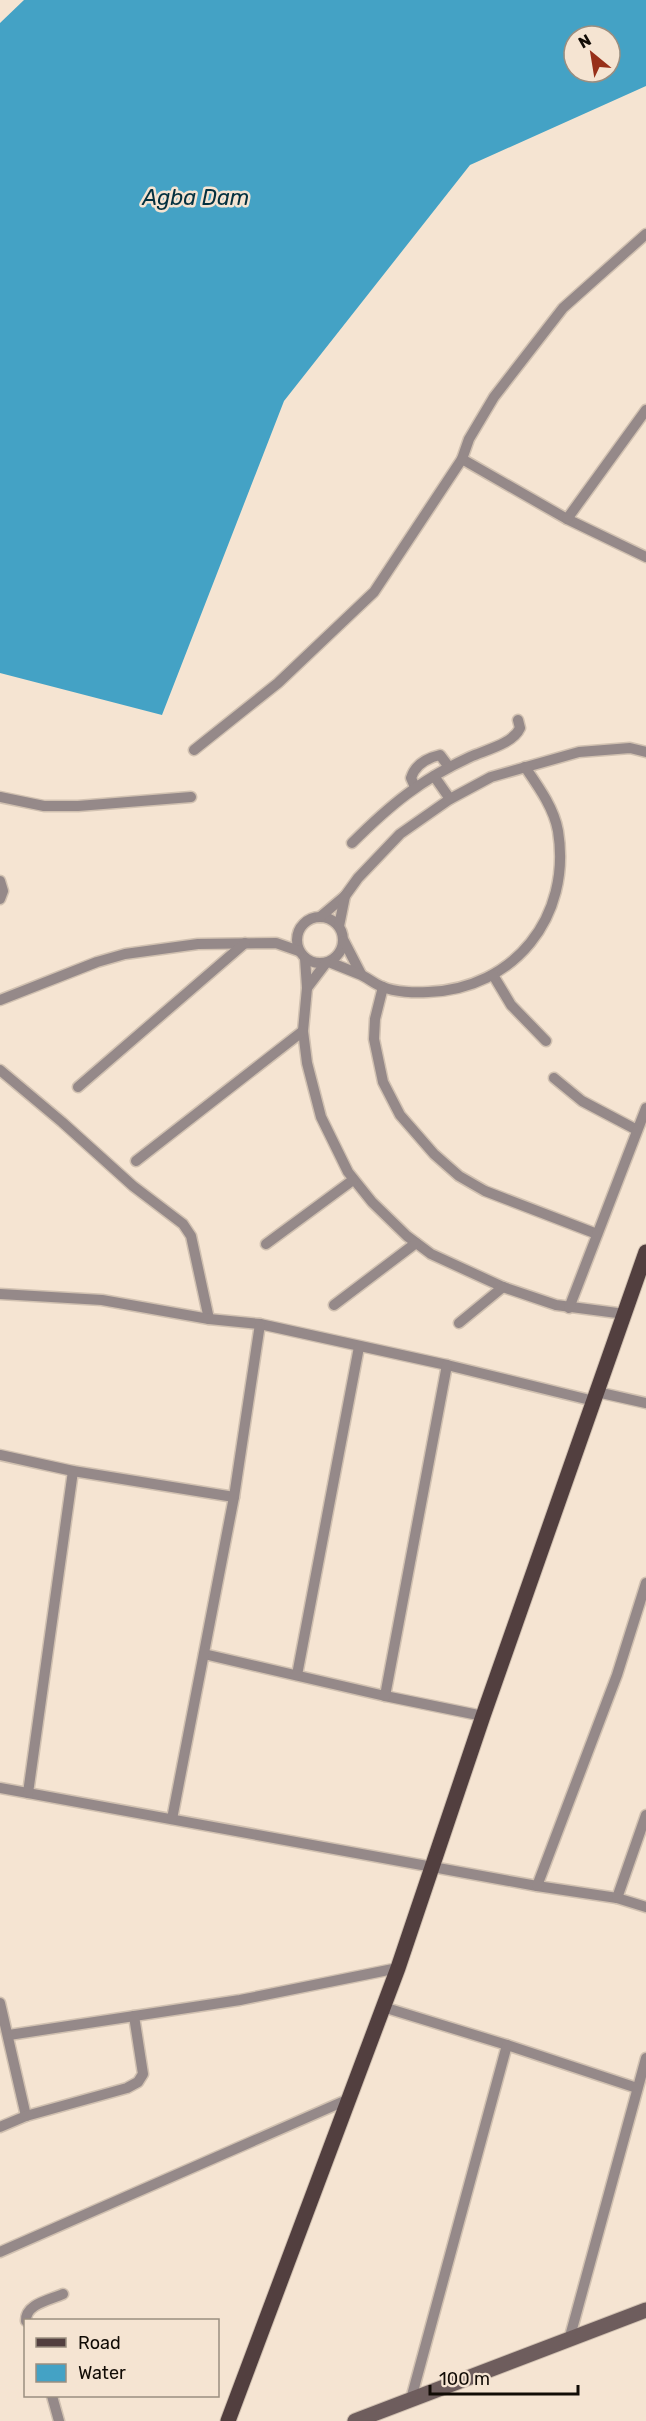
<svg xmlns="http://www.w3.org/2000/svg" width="646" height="2421" font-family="Rubik,sans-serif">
  <rect width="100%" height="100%" fill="#f5e4d2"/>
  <path fill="#44a2c5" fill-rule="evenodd" d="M24,0H646V86L470,165L284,401L162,715L0,673V23ZM574,36H610V72H574Z"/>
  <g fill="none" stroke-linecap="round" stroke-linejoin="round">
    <g stroke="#d1c1b1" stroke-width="13">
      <g id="street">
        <polyline points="462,459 567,519 646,557"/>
        <polyline points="567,519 646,410"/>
        <polyline points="194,750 278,683 374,592 462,459 469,439 494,397 563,308 646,234"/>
        <polyline points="434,776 450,799"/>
        <path d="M415,787L411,778C415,765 427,758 440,755L449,767"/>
        <polyline points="0,797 44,806 78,806 191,797"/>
        <path d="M352,843C390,805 420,780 470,757C485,750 513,744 520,728L518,720"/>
        <polyline points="0,881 3,891 0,899"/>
        <circle cx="320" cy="940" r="23"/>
        <polyline points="320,917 345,896 358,878 400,834 450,799 491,777 579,752 630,748 646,752"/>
        <polyline points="339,926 345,896"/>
        <polyline points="344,941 361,974"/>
        <polyline points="305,958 307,988 303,1031 307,1063 321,1117 348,1172 372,1202 407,1236 431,1254 503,1287 556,1305 625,1314"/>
        <path d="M329,962C339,966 349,970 359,974C367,977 374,984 383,987C395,992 415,993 428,992C514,989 572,917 558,831C554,808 538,786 525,767"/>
        <polyline points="493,975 511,1005 546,1041"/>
        <polyline points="383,987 375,1019 374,1039 383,1082 400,1115 434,1154 459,1176 485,1191 597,1234"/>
        <polyline points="307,988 326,963"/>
        <polyline points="0,1000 97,962 125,954 198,944 276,943 299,951"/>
        <polyline points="0,1070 62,1122 133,1186 183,1224 191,1236 209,1319"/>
        <polyline points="554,1078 582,1101 637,1130"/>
        <polyline points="78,1087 245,943"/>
        <polyline points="136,1161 303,1031"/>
        <polyline points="266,1244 353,1180"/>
        <polyline points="0,1294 102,1300 209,1319 260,1324 447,1365 594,1401"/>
        <polyline points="334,1305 416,1243"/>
        <polyline points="569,1308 646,1108"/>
        <polyline points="459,1323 503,1287"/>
        <polyline points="597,1392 646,1403"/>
        <polyline points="0,1455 73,1471 234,1497"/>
        <polyline points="204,1654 385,1696 483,1716"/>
        <polyline points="297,1675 359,1347"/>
        <polyline points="385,1696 447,1365"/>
        <polyline points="0,1788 537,1886 617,1898 646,1907"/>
        <polyline points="28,1793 73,1471"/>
        <polyline points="172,1819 234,1497 260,1324"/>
        <polyline points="537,1886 617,1675 646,1583"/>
        <polyline points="617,1898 646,1815"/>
        <polyline points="0,2003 26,2116"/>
        <polyline points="383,2007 507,2045 637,2088"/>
        <polyline points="9,2035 240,2000 398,1968"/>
        <polyline points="0,2127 26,2116 127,2088 138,2082 143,2074 134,2016"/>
        <polyline points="0,2252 349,2099"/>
        <path d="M26,2321C25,2304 50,2300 63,2294"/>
        <polyline points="569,2340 646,2058"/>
        <polyline points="52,2396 59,2421"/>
        <polyline points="411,2399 507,2045"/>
      </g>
    </g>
    <g stroke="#d1c1b1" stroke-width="17">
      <polyline id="secondary" points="355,2421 646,2310"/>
    </g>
    <g stroke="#d1c1b1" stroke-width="17">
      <polyline id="primary" points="228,2421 398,1968 483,1716 646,1252"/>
    </g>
    <use href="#street" stroke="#958989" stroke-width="10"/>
    <use href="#secondary" stroke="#6e5d5d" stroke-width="15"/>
    <use href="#primary" stroke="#523f3f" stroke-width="15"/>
  </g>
  <g text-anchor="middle" stroke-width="5" stroke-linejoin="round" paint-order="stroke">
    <g font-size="22" font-style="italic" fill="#03303f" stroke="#f5e4d2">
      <text x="196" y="205">Agba Dam</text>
    </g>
  </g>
  <rect x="24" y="2319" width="195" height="78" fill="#f5e4d2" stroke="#9a8e80" stroke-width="1.5"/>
  <rect x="36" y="2338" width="30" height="9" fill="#523f3f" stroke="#9a8e80" stroke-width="1.5"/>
  <text x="78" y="2349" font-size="18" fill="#120c06">Road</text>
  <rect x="36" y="2364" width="30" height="18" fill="#44a2c5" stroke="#9a8e80" stroke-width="1.5"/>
  <text x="78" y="2379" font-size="18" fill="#120c06">Water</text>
  <g transform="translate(592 54) rotate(330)"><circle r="28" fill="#f5e4d2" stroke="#9a8e80" stroke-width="1.5"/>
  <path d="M0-4.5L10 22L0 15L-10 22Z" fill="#972f19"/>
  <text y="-9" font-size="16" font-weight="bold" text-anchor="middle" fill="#120c06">N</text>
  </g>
  <path d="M430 2385v9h148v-9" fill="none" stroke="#120c06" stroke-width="3"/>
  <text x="439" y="2385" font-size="18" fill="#120c06" stroke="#f5e4d2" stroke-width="4.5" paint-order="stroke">100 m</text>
</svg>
